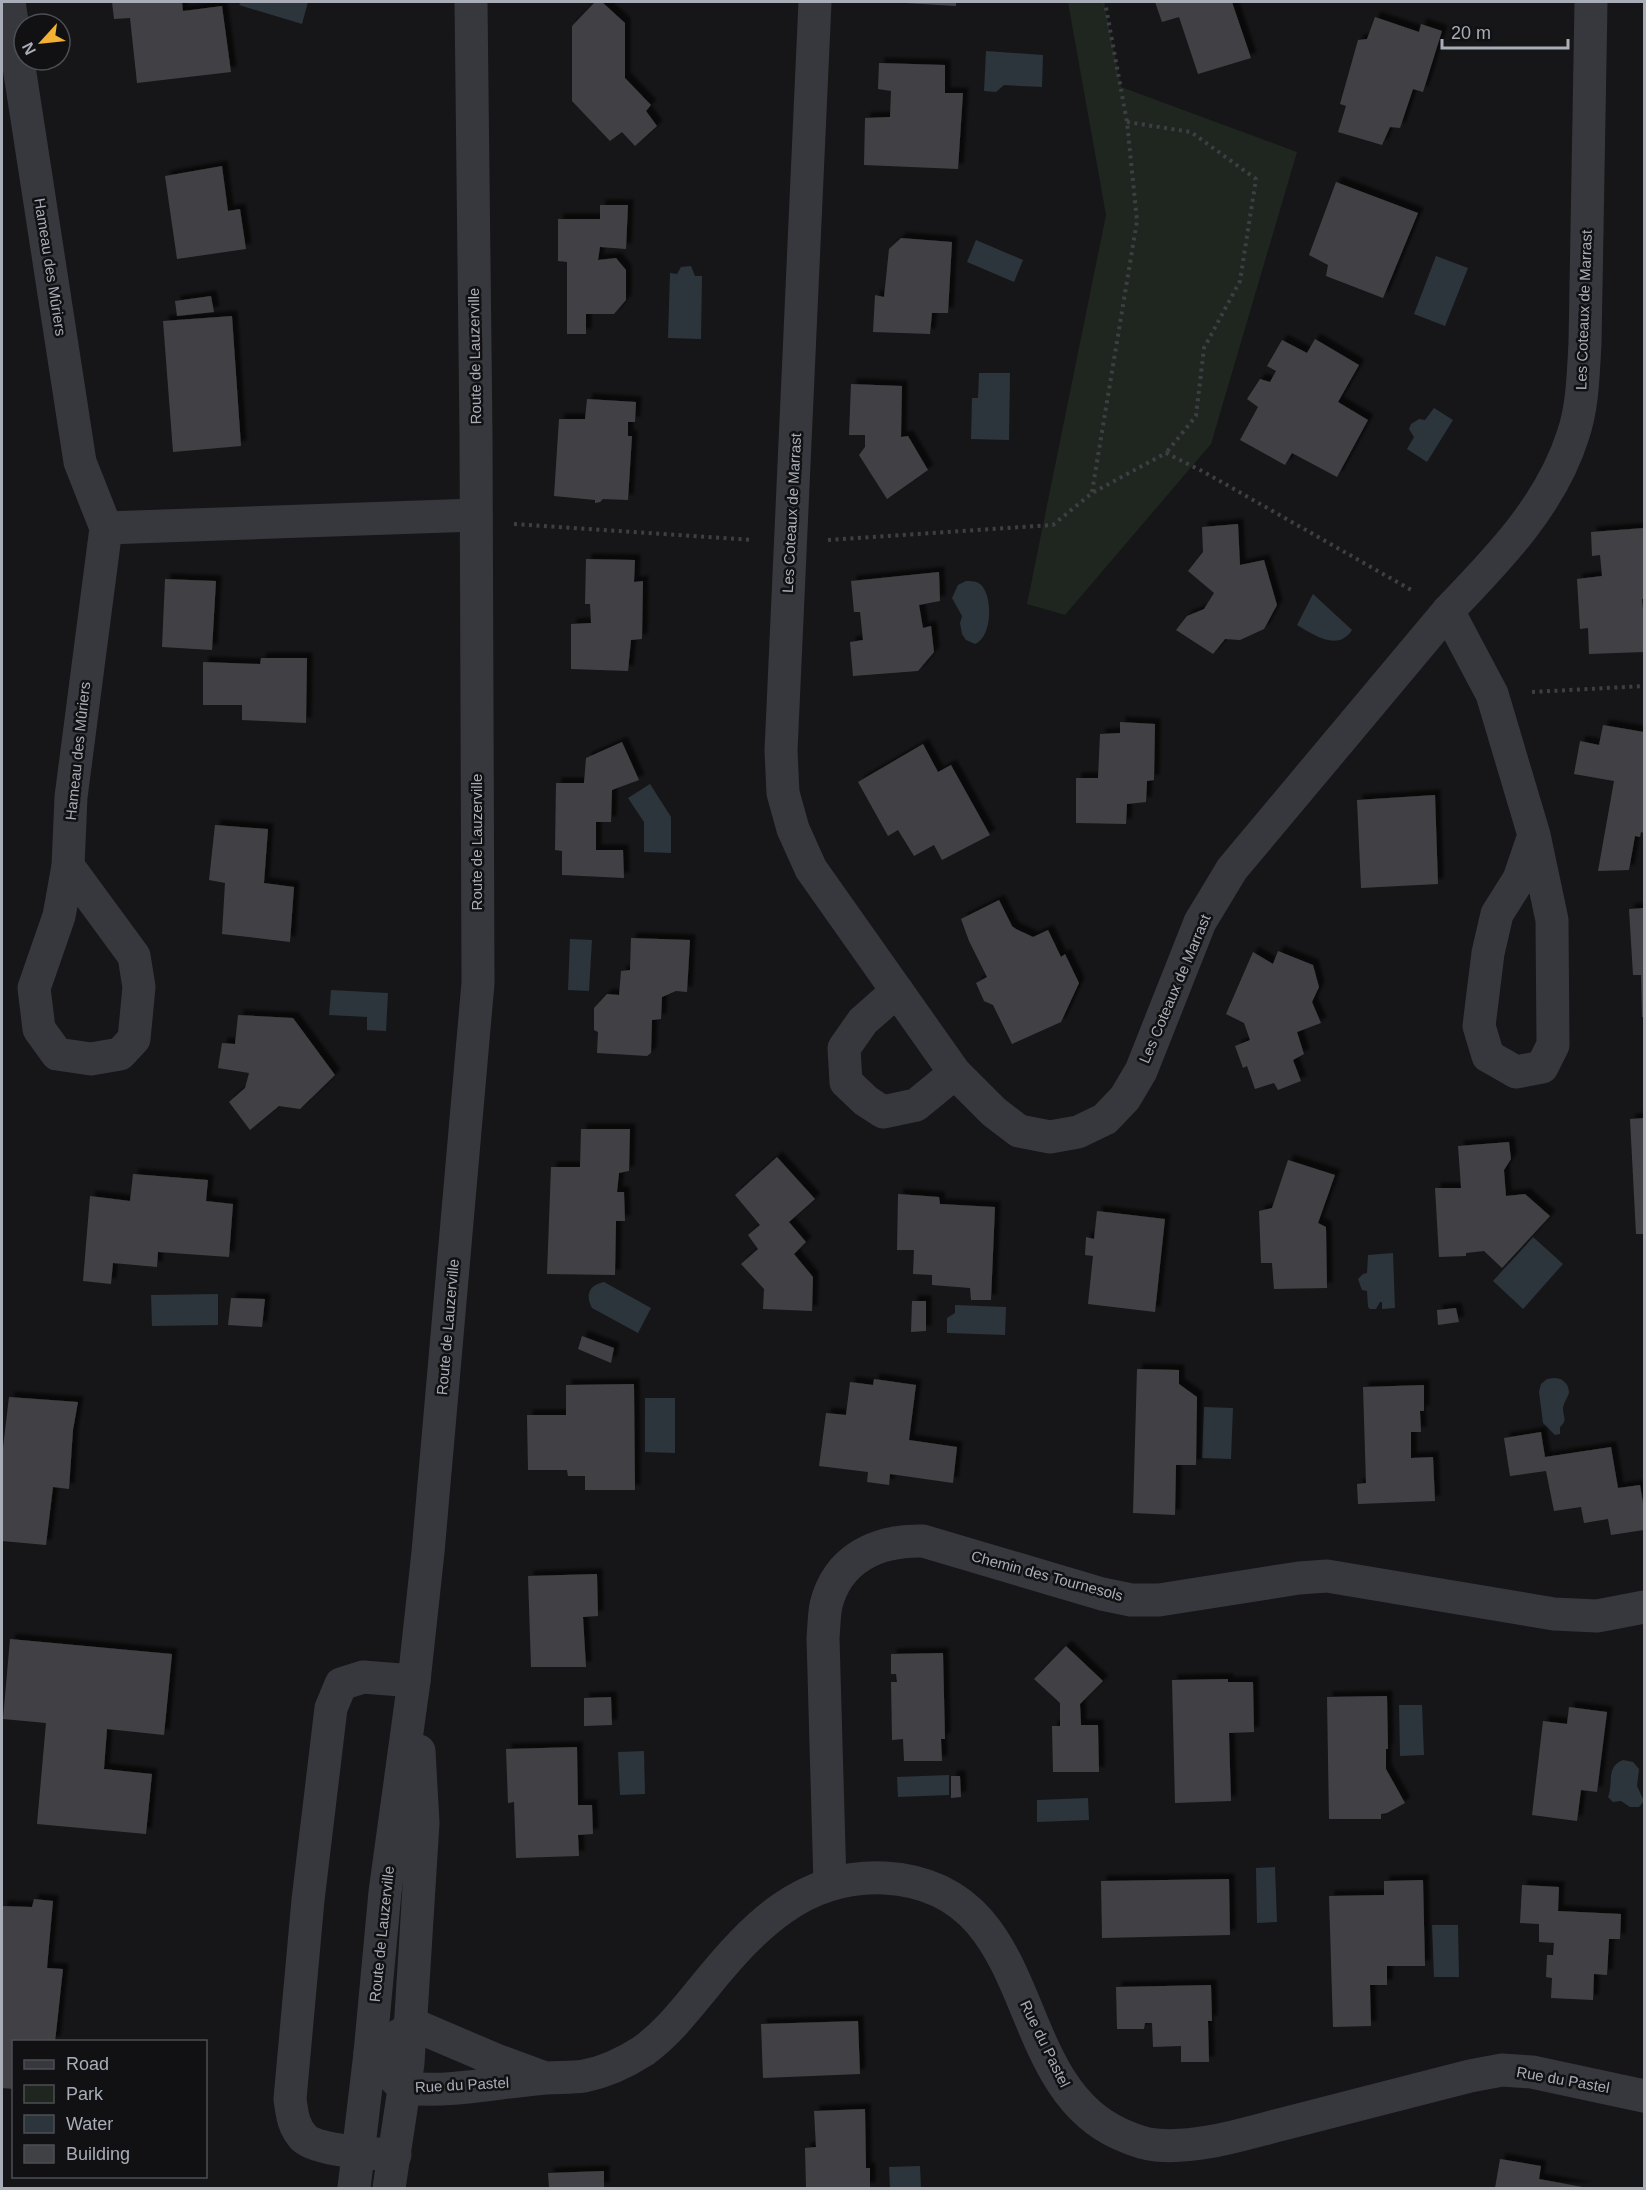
<svg xmlns="http://www.w3.org/2000/svg" width="1646" height="2190" font-family="Helvetica,sans-serif">
  <defs>
    <filter id="shadow"><feDropShadow dx="5.5" dy="-5.5" stdDeviation="1.5" flood-color="#0009"/></filter>
  </defs>
  <rect width="100%" height="100%" fill="#161618"/>
  <polygon fill="#1e261f" points="1068,2 1104,2 1121,87 1297,152 1211,444 1065,615 1027,604 1106,215"/>
  <g fill="#2c353c">
    <polygon points="241,2 308,2 302,24 239,5"/>
    <polygon points="986,51 1043,55 1042,87 1004,85 996,92 984,91"/>
    <polygon points="976,240 1023,260 1014,282 967,262"/>
    <polygon points="1436,256 1468,268 1445,326 1414,314"/>
    <polygon points="691,266 695,276 702,276 701,339 668,338 670,273 677,274 681,267"/>
    <polygon points="979,373 1010,373 1009,440 971,439 972,398 978,398"/>
    <polygon points="1434,408 1453,420 1427,462 1407,449 1414,437 1409,429 1411,424 1419,419 1425,420"/>
    <path d="M966,581C971,581 976,581 980,584C993,594 993,637 975,644L966,640L962,634L960,623L962,616L952,598L958,585Z"/>
    <path d="M1313,594L1352,630C1338,652 1314,635 1297,625Z"/>
    <polygon points="650,784 671,817 671,853 644,852 644,822 628,798"/>
    <polygon points="570,939 592,940 589,991 568,990"/>
    <polygon points="331,990 388,993 386,1031 367,1030 367,1017 329,1015"/>
    <polygon points="1533,1237 1563,1264 1523,1309 1493,1281"/>
    <polygon points="1393,1253 1395,1308 1382,1309 1382,1302 1380,1302 1376,1309 1370,1309 1368,1307 1367,1291 1362,1290 1358,1279 1363,1274 1367,1273 1368,1255"/>
    <path d="M604,1282L651,1308L638,1333L592,1308C585,1295 589,1285 604,1282Z"/>
    <polygon points="218,1294 218,1325 152,1326 151,1295"/>
    <polygon points="955,1305 1006,1307 1005,1335 947,1333 947,1318 955,1313"/>
    <path d="M1554,1378C1563,1378 1569,1384 1569,1393C1567,1399 1564,1402 1563,1408C1563,1417 1568,1420 1560,1427V1434L1555,1435L1543,1423L1539,1392L1541,1384L1547,1379Z"/>
    <polygon points="645,1398 675,1398 675,1453 645,1452"/>
    <polygon points="1204,1407 1233,1408 1231,1459 1202,1458"/>
    <polygon points="1399,1705 1422,1705 1424,1755 1400,1756"/>
    <polygon points="644,1751 645,1794 620,1795 618,1752"/>
    <path d="M1623,1760L1633,1762L1639,1769L1637,1786L1644,1801L1639,1807H1630L1621,1801L1613,1802L1608,1797C1614,1783 1605,1767 1623,1760Z"/>
    <polygon points="949,1775 949,1795 898,1797 897,1777"/>
    <polygon points="1088,1798 1089,1820 1037,1822 1037,1800"/>
    <polygon points="1275,1867 1277,1922 1257,1923 1256,1868"/>
    <polygon points="1432,1925 1458,1925 1459,1977 1434,1977"/>
    <polygon points="920,2166 921,2188 890,2188 889,2167"/>
  </g>
  <g fill="#404145" filter="url(#shadow)">
    <polygon points="112,2 182,2 183,11 222,6 231,72 137,83 130,18 114,19"/>
    <polygon points="595,2 602,2 625,23 625,78 651,105 646,111 657,126 635,146 622,132 610,141 572,101 572,26"/>
    <polygon points="905,2 956,2 956,6 905,3"/>
    <polygon points="1155,2 1232,2 1251,58 1198,74 1179,17 1162,22"/>
    <polygon points="1375,17 1419,32 1421,24 1442,31 1423,92 1413,89 1400,128 1390,127 1382,145 1338,132 1346,106 1340,104 1358,40 1367,39"/>
    <polygon points="879,63 945,65 945,93 963,93 958,169 864,165 865,118 890,117 891,91 878,89"/>
    <polygon points="222,166 228,211 240,209 246,249 177,259 165,176"/>
    <polygon points="1336,182 1418,213 1383,298 1326,276 1328,265 1309,255"/>
    <polygon points="600,205 628,205 626,249 600,247 598,260 616,258 626,270 626,300 614,314 586,314 586,334 567,334 567,262 558,261 558,219 600,219"/>
    <polygon points="901,238 952,242 948,313 932,313 930,334 873,332 875,295 884,297 889,249"/>
    <polygon points="211,296 214,312 177,316 175,301"/>
    <polygon points="232,316 241,446 173,452 163,321"/>
    <polygon points="1315,339 1359,365 1338,402 1368,420 1337,477 1292,453 1285,465 1240,440 1258,407 1247,399 1260,379 1270,382 1276,371 1267,366 1282,340 1307,353"/>
    <polygon points="851,384 902,386 901,437 908,436 928,470 887,499 859,455 865,447 865,435 849,435"/>
    <polygon points="587,399 636,402 635,422 628,422 628,436 632,436 628,500 603,499 600,502 595,503 595,500 554,496 559,419 585,419"/>
    <polygon points="1238,524 1240,565 1264,560 1277,605 1264,629 1240,640 1225,639 1213,654 1176,630 1187,616 1204,609 1214,593 1188,571 1203,552 1202,527"/>
    <polygon points="1644,528 1644,599 1642,599 1644,621 1644,652 1589,654 1588,628 1580,629 1577,579 1602,576 1600,555 1592,556 1591,532"/>
    <polygon points="586,559 635,560 634,582 643,581 642,639 631,640 628,671 571,669 571,624 591,623 590,604 585,604"/>
    <polygon points="939,572 940,601 919,605 923,628 931,626 934,652 918,671 853,676 850,642 863,640 860,612 854,612 851,581"/>
    <polygon points="165,579 216,581 212,650 162,647"/>
    <polygon points="261,658 307,658 306,723 242,720 242,705 203,705 203,662 260,664"/>
    <polygon points="1120,722 1155,724 1154,780 1147,781 1146,802 1127,804 1126,824 1076,823 1076,778 1098,778 1100,734 1120,733"/>
    <polygon points="1603,725 1644,732 1644,833 1641,832 1640,837 1635,836 1629,870 1598,871 1614,781 1574,774 1580,741 1599,745"/>
    <polygon points="622,742 639,780 612,790 611,822 596,822 596,850 623,850 624,878 562,875 562,851 555,850 556,783 584,783 586,758"/>
    <polygon points="923,744 938,772 951,765 990,835 942,860 934,845 914,856 898,830 888,836 858,782"/>
    <polygon points="1435,795 1438,884 1361,888 1357,800"/>
    <polygon points="215,825 268,829 264,883 294,887 290,942 222,934 225,883 209,880"/>
    <polygon points="999,900 1012,926 1016,929 1033,937 1048,930 1061,957 1065,954 1079,983 1061,1022 1012,1044 993,1005 984,1001 976,983 987,977 969,941 961,919"/>
    <polygon points="1644,908 1644,1017 1642,1017 1641,975 1633,975 1629,909"/>
    <polygon points="631,938 690,940 687,992 676,991 662,997 661,1019 652,1020 651,1053 647,1056 597,1053 598,1032 594,1030 594,1008 607,994 619,995 621,971 630,970"/>
    <polygon points="1278,951 1313,965 1319,987 1312,1002 1321,1023 1297,1032 1304,1054 1293,1060 1301,1081 1278,1090 1274,1083 1255,1089 1247,1066 1243,1068 1235,1046 1250,1040 1244,1023 1226,1014 1253,952 1273,964"/>
    <polygon points="238,1015 293,1018 335,1075 300,1109 279,1106 250,1130 229,1102 245,1088 249,1073 218,1068 222,1043 235,1044"/>
    <polygon points="1644,1118 1644,1234 1636,1234 1630,1119"/>
    <polygon points="581,1129 630,1129 629,1171 619,1173 617,1192 624,1192 625,1221 616,1221 615,1275 547,1274 551,1167 580,1167"/>
    <polygon points="1509,1142 1511,1159 1504,1170 1506,1196 1525,1194 1550,1216 1502,1268 1484,1251 1466,1253 1466,1256 1439,1257 1435,1188 1461,1188 1458,1146"/>
    <polygon points="777,1157 815,1199 789,1222 806,1242 794,1254 813,1277 812,1311 763,1309 764,1289 741,1264 758,1249 748,1235 760,1225 735,1195"/>
    <polygon points="1288,1160 1335,1175 1318,1223 1326,1227 1327,1288 1274,1289 1272,1263 1261,1263 1259,1211 1272,1208"/>
    <polygon points="133,1174 208,1180 206,1201 233,1204 229,1257 158,1252 157,1267 113,1263 111,1284 83,1281 90,1196 130,1201"/>
    <polygon points="898,1194 939,1197 940,1204 995,1207 991,1300 971,1300 970,1288 932,1285 932,1275 913,1274 914,1250 897,1250"/>
    <polygon points="1097,1211 1165,1219 1155,1312 1088,1304 1093,1256 1085,1255 1086,1237 1094,1239"/>
    <polygon points="231,1298 265,1299 262,1327 228,1325"/>
    <polygon points="912,1301 926,1301 926,1331 911,1332"/>
    <polygon points="1456,1308 1459,1322 1438,1325 1437,1310"/>
    <polygon points="582,1336 614,1348 611,1363 578,1349"/>
    <polygon points="1137,1369 1179,1370 1179,1384 1197,1397 1196,1465 1176,1465 1175,1515 1133,1513"/>
    <polygon points="874,1379 916,1385 909,1440 957,1447 953,1483 890,1474 889,1485 867,1482 868,1472 819,1466 826,1413 846,1415 850,1382 873,1385"/>
    <polygon points="634,1384 635,1490 585,1490 585,1476 568,1476 567,1470 528,1470 527,1415 566,1415 566,1385"/>
    <polygon points="1424,1385 1424,1411 1420,1411 1421,1432 1411,1432 1411,1458 1433,1457 1435,1501 1358,1504 1357,1484 1366,1483 1363,1387"/>
    <polygon points="9,1397 78,1402 73,1430 69,1489 53,1487 46,1545 2,1541 2,1456"/>
    <polygon points="1541,1432 1545,1457 1611,1447 1618,1488 1640,1485 1644,1509 1644,1530 1611,1535 1608,1519 1584,1523 1581,1507 1554,1511 1546,1471 1510,1476 1504,1438"/>
    <polygon points="597,1574 598,1616 583,1617 586,1667 531,1667 528,1576"/>
    <polygon points="10,1639 172,1654 164,1735 107,1729 104,1769 152,1774 146,1834 37,1824 46,1723 3,1719"/>
    <polygon points="1066,1646 1103,1681 1080,1704 1081,1725 1098,1725 1099,1772 1053,1772 1052,1726 1060,1726 1060,1703 1034,1679"/>
    <polygon points="943,1653 945,1739 941,1739 942,1761 904,1761 903,1739 892,1740 891,1682 897,1682 896,1674 891,1674 891,1654"/>
    <polygon points="1228,1679 1228,1682 1253,1682 1254,1732 1229,1733 1231,1801 1175,1803 1172,1680"/>
    <polygon points="1387,1696 1388,1749 1386,1749 1386,1769 1405,1803 1387,1813 1381,1814 1381,1819 1329,1819 1327,1697"/>
    <polygon points="611,1697 612,1725 584,1726 584,1698"/>
    <polygon points="1569,1707 1607,1712 1597,1792 1581,1790 1577,1821 1532,1815 1543,1721 1567,1724"/>
    <polygon points="577,1747 578,1805 592,1805 593,1834 578,1835 579,1856 516,1858 514,1802 508,1803 506,1749"/>
    <polygon points="951,1776 960,1776 961,1797 951,1798"/>
    <polygon points="1229,1879 1230,1935 1102,1938 1101,1881"/>
    <polygon points="1423,1880 1425,1966 1387,1966 1387,1985 1370,1985 1371,2026 1333,2027 1329,1896 1384,1895 1384,1881"/>
    <polygon points="1522,1885 1559,1887 1558,1911 1621,1914 1620,1939 1609,1939 1607,1975 1594,1974 1593,2000 1551,1998 1552,1978 1546,1977 1547,1955 1553,1955 1554,1943 1539,1942 1539,1924 1520,1923"/>
    <polygon points="34,1899 53,1901 47,1968 63,1969 55,2042 14,2042 14,2089 2,2088 2,1906 32,1907"/>
    <polygon points="1211,1985 1212,2021 1208,2021 1209,2062 1181,2062 1181,2046 1153,2047 1152,2023 1145,2023 1144,2029 1117,2029 1116,1987"/>
    <polygon points="858,2021 860,2074 763,2078 761,2024"/>
    <polygon points="865,2109 866,2168 870,2168 870,2188 806,2188 805,2148 816,2147 814,2111"/>
    <polygon points="1500,2159 1541,2166 1539,2179 1588,2188 1495,2188"/>
    <polygon points="604,2171 604,2188 549,2188 548,2173"/>
  </g>
  <g fill="none" stroke-linecap="round" stroke-linejoin="round">
    <g stroke="#3d3f44" stroke-width="4" stroke-dasharray="3 4.5" stroke-linecap="butt">
      <polyline points="1127,122 1191,132 1256,179 1240,281 1204,348 1196,416 1166,453"/>
      <polyline points="1092,492 1137,221 1127,122 1105,2"/>
      <polyline points="514,524 752,540"/>
      <polyline points="828,540 1053,525 1092,493 1166,453 1204,472 1413,591"/>
      <polyline points="1532,692 1644,686"/>
    </g>
    <g stroke="#37383d" stroke-width="33">
      <polyline points="9,2 80,462 106,528 71,797 68,866"/>
      <path d="M815,2L781,751L783,793L793,829L811,869L955,1073L994,1112L1019,1131L1050,1137L1078,1132L1105,1119L1125,1098L1141,1071L1200,922L1232,869L1448,611C1498,559 1551,505 1573,435C1583,406 1583,374 1585,344L1591,2"/>
      <polyline points="106,528 476,515"/>
      <polyline points="1448,611 1492,694 1534,835 1519,879 1497,914 1488,953 1479,1026 1488,1056 1516,1072 1542,1067 1553,1045 1552,920 1534,835"/>
      <polygon points="68,866 134,956 139,987 134,1039 120,1054 91,1059 57,1054 39,1029 34,988 59,916"/>
      <polyline points="897,991 863,1021 844,1048 846,1082 866,1101 883,1112 916,1105 955,1073"/>
      <path d="M830,1884L823,1638C824,1627 824,1615 826,1605C838,1558 877,1540 923,1541L1102,1594L1131,1600H1159L1299,1578L1327,1576L1554,1614L1597,1616L1644,1607"/>
      <path d="M545,2078L496,2060L421,2028H411L370,2053L404,2088C452,2093 498,2082 545,2078C558,2077 572,2078 584,2076C605,2072 626,2062 643,2051C668,2033 686,2009 705,1986C753,1927 803,1874 885,1878C1045,1887 1003,2082 1120,2134C1131,2139 1144,2144 1156,2145C1198,2149 1243,2134 1283,2124C1346,2108 1408,2092 1470,2076L1502,2070L1532,2072L1644,2096"/>
      <path d="M395,2155C375,2154 318,2151 304,2138C293,2127 292,2113 290,2099L308,1900L331,1708L341,1684L363,1677L414,1681"/>
      <polyline points="354,2188 370,2053 385,1892 414,1681 428,1552 478,983 476,434 471,2"/>
      <polyline points="389,2188 408,2063 423,1823 419,1751"/>
    </g>
  </g>
  <g text-anchor="middle" stroke-width="5" stroke-linejoin="round" paint-order="stroke">
    <g font-size="15" fill="#a8adb8" stroke="#111113">
      <text transform="translate(50 267) rotate(81)" y="5">Hameau des Mûriers</text>
      <text transform="translate(1584 310) rotate(-88)" y="5">Les Coteaux de Marrast</text>
      <text transform="translate(475 356) rotate(-91)" y="5">Route de Lauzerville</text>
      <text transform="translate(792 513) rotate(-87)" y="5">Les Coteaux de Marrast</text>
      <text transform="translate(78 751) rotate(-84)" y="5">Hameau des Mûriers</text>
      <text transform="translate(477 842) rotate(-90)" y="5">Route de Lauzerville</text>
      <text transform="translate(1175 989) rotate(-67)" y="5">Les Coteaux de Marrast</text>
      <text transform="translate(448 1327) rotate(-85)" y="5">Route de Lauzerville</text>
      <text transform="translate(1047 1576) rotate(15)" y="5">Chemin des Tournesols</text>
      <text transform="translate(382 1934) rotate(-84)" y="5">Route de Lauzerville</text>
      <text transform="translate(1045 2044) rotate(64)" y="5">Rue du Pastel</text>
      <text transform="translate(1563 2080) rotate(10)" y="5">Rue du Pastel</text>
      <text transform="translate(462 2085) rotate(-3)" y="5">Rue du Pastel</text>
    </g>
  </g>
  <rect width="1646" height="2190" fill="none" stroke="#a8adb8" stroke-width="6"/>
  <rect x="12" y="2040" width="195" height="138" fill="#111113" stroke="#4d4f55" stroke-width="1.5"/>
  <rect x="24" y="2060" width="30" height="9" fill="#37383d" stroke="#4d4f55" stroke-width="1.5"/>
  <text x="66" y="2070" font-size="18" fill="#a8adb8">Road</text>
  <rect x="24" y="2085" width="30" height="18" fill="#1e261f" stroke="#4d4f55" stroke-width="1.5"/>
  <text x="66" y="2100" font-size="18" fill="#a8adb8">Park</text>
  <rect x="24" y="2115" width="30" height="18" fill="#2c353c" stroke="#4d4f55" stroke-width="1.5"/>
  <text x="66" y="2130" font-size="18" fill="#a8adb8">Water</text>
  <rect x="24" y="2145" width="30" height="18" fill="#404145" stroke="#4d4f55" stroke-width="1.5"/>
  <text x="66" y="2160" font-size="18" fill="#a8adb8">Building</text>
  <g transform="translate(42 42) rotate(243)"><circle r="28" fill="#111113" stroke="#4d4f55" stroke-width="1.5"/>
  <path d="M0-4.5L10 22L0 15L-10 22Z" fill="#f2b134"/>
  <text y="-9" font-size="16" font-weight="bold" text-anchor="middle" fill="#a8adb8">N</text>
  </g>
  <path d="M1442 39v9h126v-9" fill="none" stroke="#a8adb8" stroke-width="3"/>
  <text x="1451" y="39" font-size="18" fill="#a8adb8" stroke="#111113" stroke-width="4.5" paint-order="stroke">20 m</text>
</svg>
